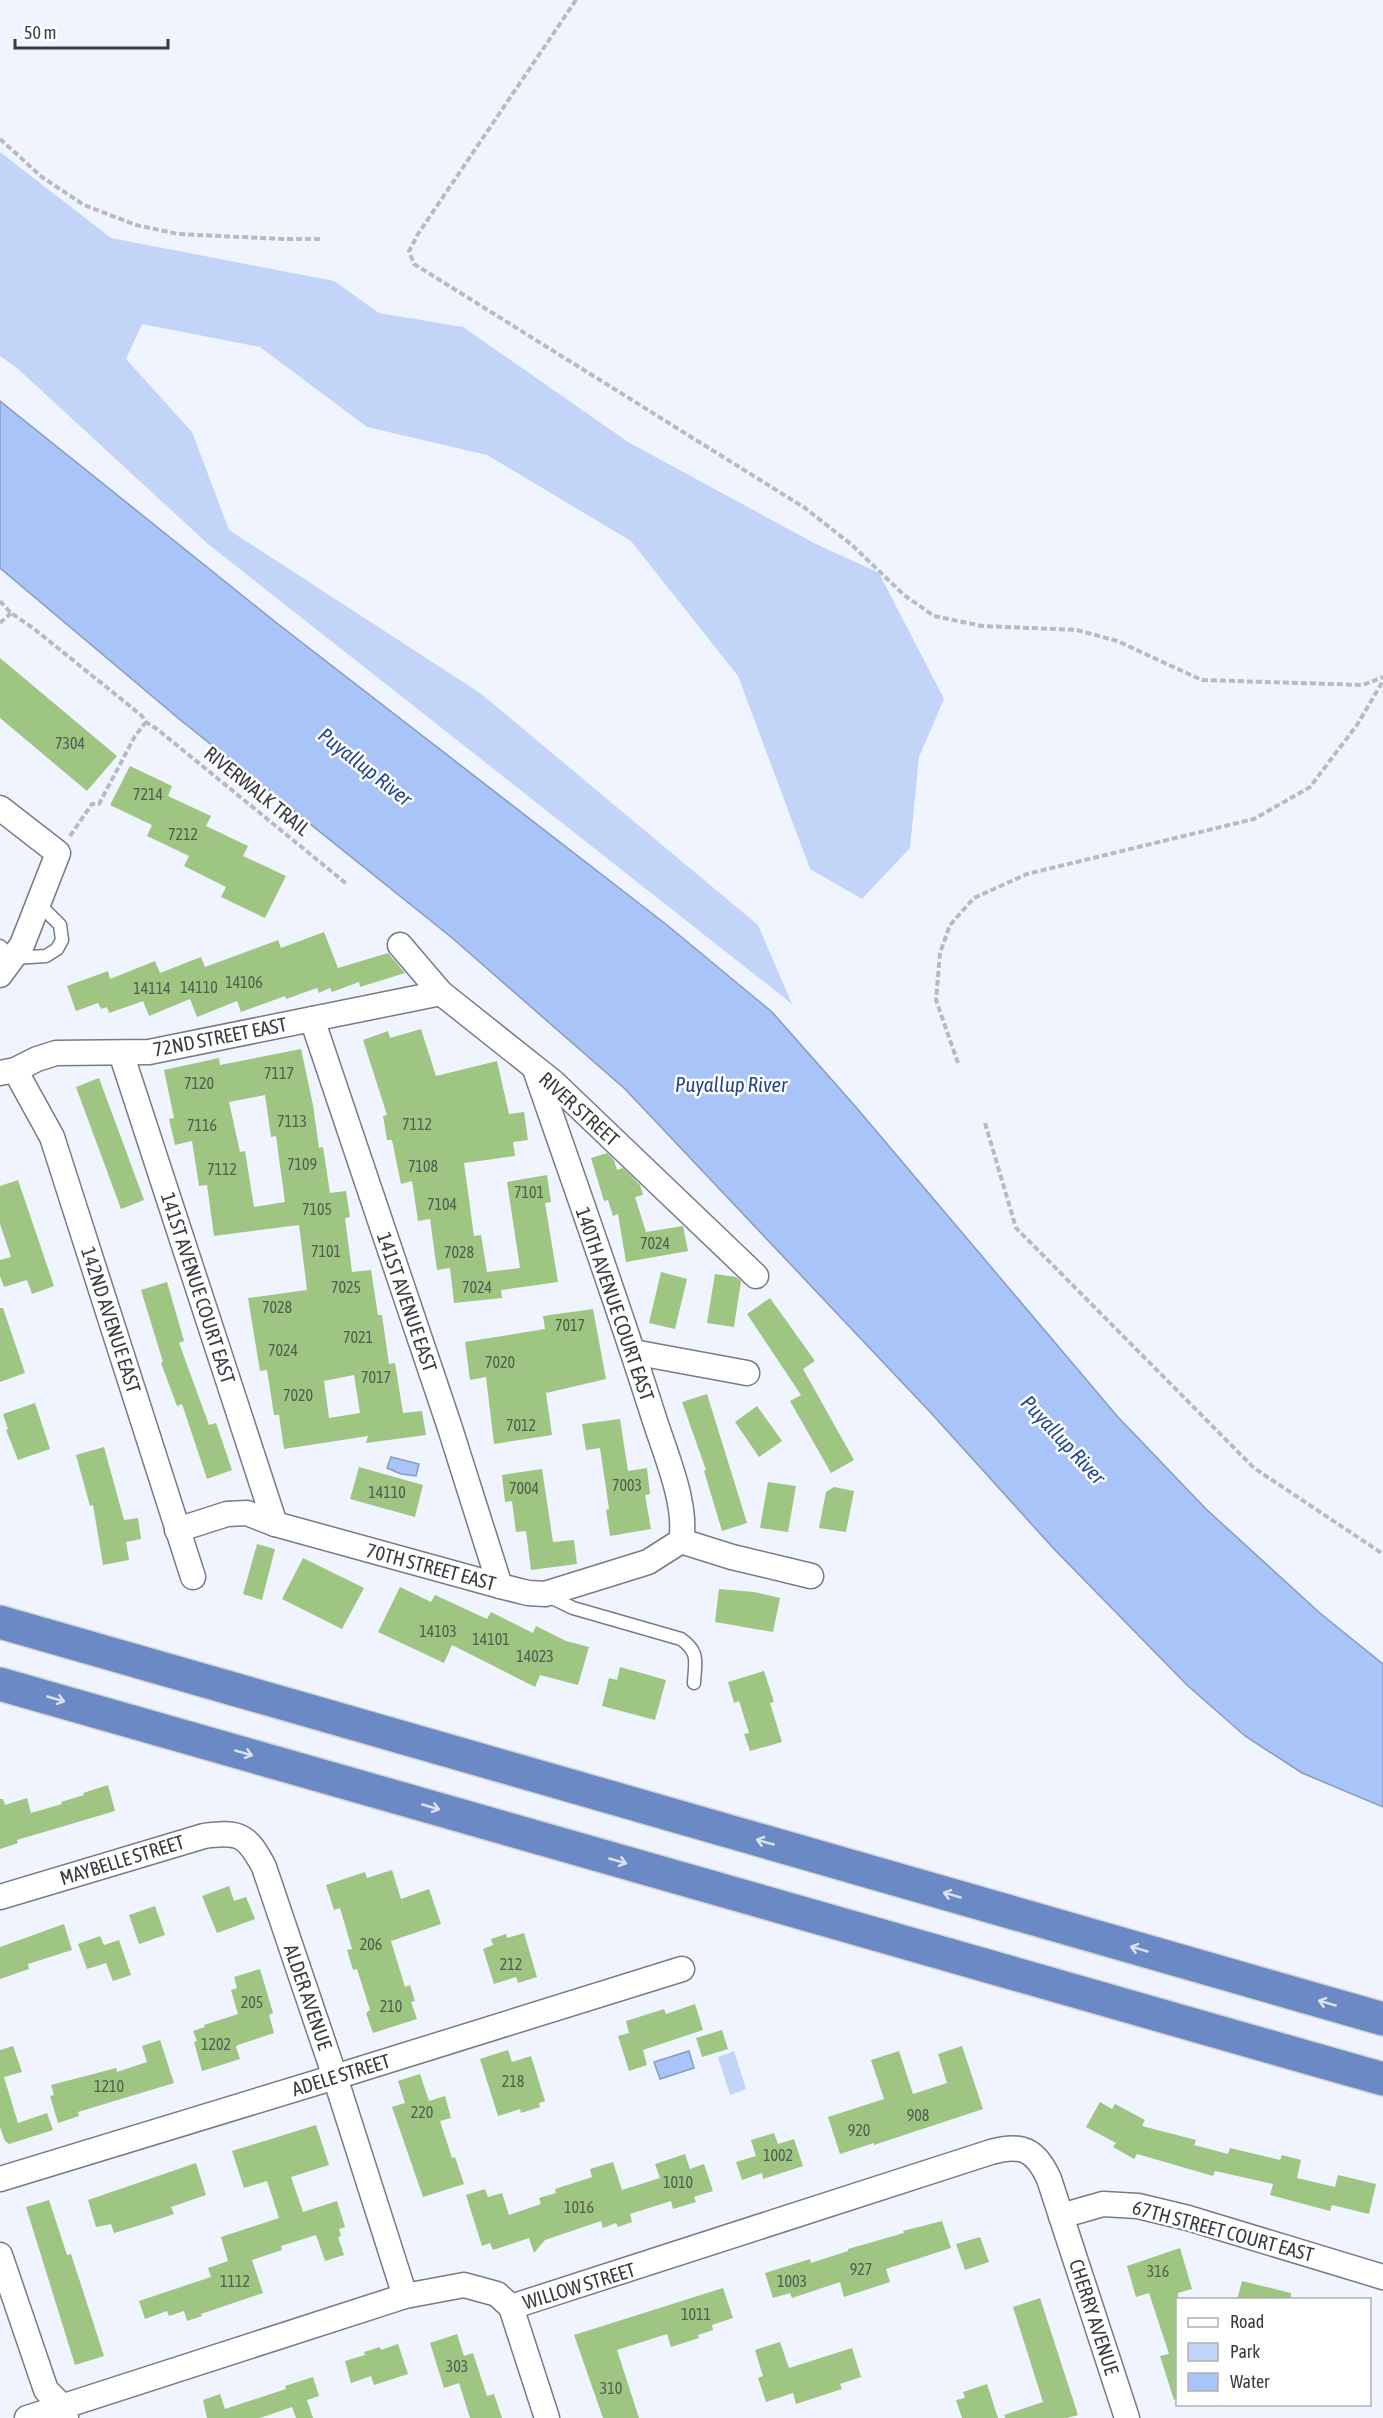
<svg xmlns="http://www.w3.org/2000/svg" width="1383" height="2418" font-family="'Asap Condensed',sans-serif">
  <rect width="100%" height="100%" fill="#eff4ff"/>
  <g fill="#c2d5f8">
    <polygon points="0,152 111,238 334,281 379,313 463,327 628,442 814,543 879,573 944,699 919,757 910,848 862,899 810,869 738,676 631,541 487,455 367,427 260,347 142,324 126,359 192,432 229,530 480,693 758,925 792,1004 208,544 17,368 0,356"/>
    <polygon points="734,2051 746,2089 730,2095 718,2057"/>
  </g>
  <g fill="#a9c4f9" stroke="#879bc2" stroke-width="1.5">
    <polygon points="0,401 278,624 667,925 772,1012 855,1106 1117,1416 1206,1509 1321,1614 1383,1664 1383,1807 1302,1773 1245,1736 1187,1685 1054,1549 931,1413 625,1089 451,937 178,718 0,568"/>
    <polygon points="391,1457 419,1464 416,1476 401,1474 387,1468"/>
    <polygon points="689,2051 694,2068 660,2079 654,2062"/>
  </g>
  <g fill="#9fc582" fill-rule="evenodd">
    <polygon points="0,658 117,756 87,791 0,718"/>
    <polygon points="130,766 172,786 168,796 211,816 206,826 248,846 243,856 286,876 265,918 221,897 226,887 184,866 189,856 147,836 152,825 110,805"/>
    <polygon points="324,932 338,968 388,953 405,973 360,987 359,982 332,992 330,988 319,993 317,988 286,999 285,996 241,1012 237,1001 197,1017 190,999 149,1016 143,1001 109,1013 107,1007 101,1009 98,1003 76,1011 67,986 108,971 110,979 155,961 160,973 201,957 205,967 278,940 281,948"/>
    <polygon points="421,1029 436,1076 497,1061 509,1114 524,1112 528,1140 513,1142 515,1156 464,1163 474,1236 481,1235 487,1272 520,1268 507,1182 547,1175 551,1202 545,1203 558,1282 501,1290 502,1298 454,1303 450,1268 437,1270 430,1219 418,1221 412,1181 401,1184 392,1140 387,1140 383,1116 387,1115 363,1040 388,1031 390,1038"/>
    <path d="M301,1049L313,1105L319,1148L323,1147L330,1193L346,1191L350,1217L345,1218L352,1272L371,1270L378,1315H382L389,1364L395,1363L403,1413L422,1411L426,1435L366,1443L368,1436L284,1449L279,1415H274L267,1370L260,1371L248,1298L307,1290L299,1225L214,1236L207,1185L199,1186L192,1141L175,1145L169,1119L174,1118L164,1070L219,1058L220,1065ZM265,1095L271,1137L276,1136L285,1202L254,1207L245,1151L240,1152L229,1102ZM354,1375L360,1413L329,1418L324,1381Z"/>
    <polygon points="99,1078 144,1200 121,1209 76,1087"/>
    <polygon points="607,1153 614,1160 617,1170 623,1168 640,1185 643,1195 635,1197 646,1232 683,1226 688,1251 626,1262 618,1214 613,1216 608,1200 604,1201 591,1158"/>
    <polygon points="18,1180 54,1286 32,1294 27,1280 4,1287 0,1276 0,1260 11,1257 0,1224 0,1186"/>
    <polygon points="661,1272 687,1279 675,1329 649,1323"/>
    <polygon points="715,1274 736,1277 741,1281 734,1327 707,1323"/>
    <polygon points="167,1282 184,1341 179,1343 209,1425 216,1423 232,1470 207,1479 182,1404 177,1406 161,1363 163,1362 141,1290"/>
    <polygon points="770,1298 815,1361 803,1369 854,1460 831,1473 790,1401 801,1395 747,1314"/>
    <polygon points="0,1308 3,1308 25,1373 0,1382"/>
    <polygon points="593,1309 606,1379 546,1393 552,1435 494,1444 486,1377 470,1380 465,1342 545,1329 543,1316"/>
    <polygon points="707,1394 747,1523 722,1531 704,1471 706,1470 682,1402"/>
    <polygon points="35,1403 50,1449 18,1460 6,1430 8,1429 3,1414"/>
    <polygon points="757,1406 782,1441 759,1457 735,1422"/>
    <polygon points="620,1419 628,1471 647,1468 650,1494 645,1495 651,1529 610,1536 606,1510 609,1509 600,1448 586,1450 582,1424"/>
    <polygon points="104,1447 124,1520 138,1518 141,1539 126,1542 129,1560 103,1565 93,1505 90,1506 76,1455"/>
    <polygon points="359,1467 423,1485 415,1517 350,1499"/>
    <polygon points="542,1469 553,1542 574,1540 577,1564 531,1570 526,1531 516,1532 512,1501 505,1502 502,1475"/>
    <polygon points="768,1482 796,1486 788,1532 760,1528"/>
    <polygon points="834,1487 854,1491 846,1532 819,1528 826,1492"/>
    <polygon points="257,1544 275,1549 262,1600 243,1594"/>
    <polygon points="303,1558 364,1588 342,1629 282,1599"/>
    <polygon points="400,1587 431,1602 435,1595 487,1619 491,1612 533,1633 536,1626 566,1641 589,1647 578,1685 540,1675 535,1687 452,1645 444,1663 378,1632"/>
    <polygon points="719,1589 754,1592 780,1598 773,1632 715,1622"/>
    <polygon points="620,1667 666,1680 655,1720 602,1706 609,1678 617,1680"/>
    <polygon points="764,1671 774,1702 770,1703 782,1742 750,1751 744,1734 749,1733 739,1701 734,1703 728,1682"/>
    <polygon points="108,1785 115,1811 17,1840 18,1843 0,1849 0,1799 3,1799 5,1805 27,1798 31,1813 62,1804 61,1802 84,1795 83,1793"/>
    <polygon points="392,1870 401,1899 429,1889 441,1924 391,1941 405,1987 410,1985 415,2001 411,2002 417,2019 373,2033 366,2013 370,2010 357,1969 353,1970 347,1950 352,1949 340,1908 334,1910 326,1885 365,1872 367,1878"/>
    <polygon points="229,1886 234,1901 246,1897 255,1919 217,1933 202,1896"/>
    <polygon points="155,1906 165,1935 139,1944 129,1915"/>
    <polygon points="64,1924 72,1950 28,1964 29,1969 0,1979 0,1947"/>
    <polygon points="524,1933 537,1977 518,1983 516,1977 494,1984 483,1949 493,1945 491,1939 506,1934 507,1938"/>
    <polygon points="100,1936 104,1945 119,1940 131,1975 113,1981 106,1963 87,1969 78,1944"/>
    <polygon points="260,1969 273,2013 269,2015 274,2033 238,2045 236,2047 240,2059 202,2071 194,2042 197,2041 193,2031 205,2027 204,2025 238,2014 231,1990 237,1988 234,1977"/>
    <polygon points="695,2004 703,2030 643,2050 647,2065 629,2071 618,2036 629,2033 626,2021 664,2009 666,2014"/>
    <polygon points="722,2030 728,2049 702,2057 696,2038"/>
    <polygon points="160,2040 174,2083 78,2112 79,2116 58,2123 50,2096 54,2095 51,2085 116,2068 117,2072 147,2062 142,2046"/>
    <polygon points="13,2046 22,2072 4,2077 18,2123 47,2113 53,2130 9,2144 5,2141 0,2127 0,2050"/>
    <polygon points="962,2046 983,2109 874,2145 874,2143 840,2154 828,2117 884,2099 871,2060 899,2051 913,2094 947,2083 938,2054"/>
    <polygon points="508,2050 512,2062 531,2056 545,2101 539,2103 540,2107 521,2113 520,2109 498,2116 480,2059"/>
    <polygon points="420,2074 429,2101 445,2096 451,2118 440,2121 452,2158 455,2157 464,2184 423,2197 392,2107 405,2103 398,2081"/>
    <polygon points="1100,2102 1112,2109 1115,2104 1145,2120 1142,2126 1196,2140 1194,2145 1228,2154 1230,2148 1280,2160 1282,2155 1301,2160 1297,2178 1335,2187 1338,2175 1376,2184 1369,2214 1332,2205 1330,2211 1270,2195 1273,2184 1215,2171 1213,2176 1137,2154 1134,2159 1113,2147 1116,2143 1086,2127"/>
    <polygon points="316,2125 329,2165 291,2177 303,2212 337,2201 345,2227 339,2229 341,2236 338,2237 344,2255 325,2261 316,2235 281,2246 282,2250 252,2260 263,2293 201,2314 202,2316 187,2321 184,2311 169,2316 167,2311 145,2319 139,2301 211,2277 208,2268 228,2261 221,2237 279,2218 267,2181 244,2188 232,2151"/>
    <polygon points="774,2133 778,2144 794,2139 803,2166 763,2179 762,2173 742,2180 736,2162 756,2156 751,2140"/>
    <polygon points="685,2154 690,2169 704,2164 713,2191 694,2197 696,2202 673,2209 671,2201 630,2214 632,2222 618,2227 616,2223 603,2228 601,2221 545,2240 534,2253 529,2238 493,2250 490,2243 482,2246 466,2195 485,2189 488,2197 502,2193 509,2215 541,2204 539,2198 556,2193 555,2189 592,2177 590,2169 613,2162 622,2190 660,2178 655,2164"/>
    <polygon points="196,2163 206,2195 171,2207 174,2214 134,2227 114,2233 111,2224 96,2227 88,2200"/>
    <polygon points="49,2200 67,2255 71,2254 104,2356 75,2365 26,2207"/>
    <polygon points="942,2221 951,2248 886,2269 890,2282 844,2297 840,2282 792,2298 790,2293 773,2298 765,2273 810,2259 811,2263 848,2251 848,2249 904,2233 903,2231"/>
    <polygon points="980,2237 989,2262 965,2270 956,2244"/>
    <polygon points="1180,2248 1192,2289 1178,2293 1178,2399 1174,2400 1160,2356 1169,2354 1149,2293 1136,2297 1127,2266"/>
    <polygon points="1242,2281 1291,2293 1291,2300 1237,2300"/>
    <polygon points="723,2288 733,2318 712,2325 713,2330 698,2335 699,2338 671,2347 667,2334 617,2350 639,2418 603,2418 574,2335"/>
    <polygon points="1040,2298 1078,2415 1067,2418 1005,2418 1004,2415 1043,2402 1013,2307"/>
    <polygon points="457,2334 464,2356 473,2353 487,2396 494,2394 502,2418 470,2418 459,2383 444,2388 430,2343"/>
    <polygon points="780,2342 789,2368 852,2348 861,2377 840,2384 842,2389 796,2404 793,2393 766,2402 758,2378 763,2376 755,2350"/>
    <polygon points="398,2344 408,2374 374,2385 371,2376 351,2383 345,2361 365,2355 364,2352 380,2347 381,2350"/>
    <polygon points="313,2377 319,2396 307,2400 313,2418 296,2418 292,2407 260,2418 207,2418 203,2400 220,2394 225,2409 286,2389 285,2386"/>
    <polygon points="987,2384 998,2418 962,2418 956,2400 965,2398 963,2392"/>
  </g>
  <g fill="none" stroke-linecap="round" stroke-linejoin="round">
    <g stroke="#767c87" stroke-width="15">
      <g id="service">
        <polyline points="0,946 13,958 46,956 57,949 62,940 60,925 38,903"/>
        <path d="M546,1595L573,1608L681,1639C700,1653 695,1661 694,1683"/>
      </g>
    </g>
    <g stroke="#767c87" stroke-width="27">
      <g id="minor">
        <polyline points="0,808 58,853 22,945 0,975"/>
        <polyline points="400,945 441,993 553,1082 756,1276"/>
        <polyline points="312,1019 449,1425 500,1586"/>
        <polyline points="121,1053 275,1524"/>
        <path d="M535,1069C575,1185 617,1301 654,1418C665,1453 688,1505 681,1541"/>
        <polyline points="15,1070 52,1137 193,1577"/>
        <polyline points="0,1073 15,1070 37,1059 56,1053 149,1052 441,993"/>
        <polyline points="633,1352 747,1373"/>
        <polyline points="177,1530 227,1514 247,1513 275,1524 500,1586 528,1593 545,1594 648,1562 681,1541"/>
        <polyline points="681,1541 732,1557 811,1576"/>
        <path d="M0,1897L204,1836C240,1831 247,1835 264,1867L335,2077L405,2296"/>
        <polyline points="0,2179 335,2077 682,1969"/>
        <polyline points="1061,2216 1103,2204 1138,2206 1188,2218 1383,2277"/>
        <polyline points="0,2255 46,2390 63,2407 66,2418"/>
        <polyline points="511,2307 547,2418"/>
        <path d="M27,2418L405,2296L464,2285L497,2294L511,2307L991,2152C1022,2143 1036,2150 1049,2179L1127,2418"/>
      </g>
    </g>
    <g stroke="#d3d4d5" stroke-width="36">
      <g id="motorway">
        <polyline points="0,1622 1383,2019"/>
        <polyline points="0,1684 1383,2079"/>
      </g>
    </g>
    <g stroke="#b7bbc4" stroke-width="4" stroke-dasharray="6 3" stroke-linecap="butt">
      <polyline points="576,0 418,234 409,251 414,264 805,508 852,545 904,595 934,616 982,626 1077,630 1117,641 1202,680 1363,685 1383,677"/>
      <polyline points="0,139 42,177 84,205 136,225 178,234 283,239 321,239"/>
      <polyline points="0,601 11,613 33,628 141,715 146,722 157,729 348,885"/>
      <polyline points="0,623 11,613"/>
      <polyline points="70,836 92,804 99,804 135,736 146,722"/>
      <polyline points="958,1063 936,1000 940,953 950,925 974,898 1027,874 1254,819 1310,787 1357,725 1383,681"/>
      <polyline points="985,1123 1016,1228 1254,1468 1383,1554"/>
    </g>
    <use href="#service" stroke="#fff" stroke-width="12"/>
    <use href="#minor" stroke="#fff" stroke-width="24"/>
    <use href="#motorway" stroke="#6b8ac5" stroke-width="33"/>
  </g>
  <defs><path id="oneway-shaft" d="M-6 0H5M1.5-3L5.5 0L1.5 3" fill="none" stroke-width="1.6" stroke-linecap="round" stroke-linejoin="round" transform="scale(1.5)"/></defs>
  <g stroke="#dae2f0">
    <use href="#oneway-shaft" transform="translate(56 1699) rotate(16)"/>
    <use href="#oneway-shaft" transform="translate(244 1753) rotate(16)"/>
    <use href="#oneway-shaft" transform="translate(431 1807) rotate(16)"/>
    <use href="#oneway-shaft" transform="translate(765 1842) rotate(-164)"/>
    <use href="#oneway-shaft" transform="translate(618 1861) rotate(16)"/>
    <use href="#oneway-shaft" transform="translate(952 1895) rotate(-164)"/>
    <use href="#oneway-shaft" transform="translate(1139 1949) rotate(-164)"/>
    <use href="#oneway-shaft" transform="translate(1327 2003) rotate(-164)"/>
  </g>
  <g text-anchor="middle" stroke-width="5" stroke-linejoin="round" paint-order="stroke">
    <g font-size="16" fill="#525e50">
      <text x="70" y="749">7304</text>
      <text x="148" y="800">7214</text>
      <text x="183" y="840">7212</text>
      <text x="244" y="988">14106</text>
      <text x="199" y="993">14110</text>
      <text x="152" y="994">14114</text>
      <text x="279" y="1079">7117</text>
      <text x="199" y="1089">7120</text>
      <text x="292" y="1127">7113</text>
      <text x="417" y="1130">7112</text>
      <text x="202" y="1131">7116</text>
      <text x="302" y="1170">7109</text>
      <text x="423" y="1172">7108</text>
      <text x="222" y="1175">7112</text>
      <text x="529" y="1198">7101</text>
      <text x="442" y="1210">7104</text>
      <text x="317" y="1215">7105</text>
      <text x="655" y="1249">7024</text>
      <text x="326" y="1257">7101</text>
      <text x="459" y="1258">7028</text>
      <text x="346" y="1293">7025</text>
      <text x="477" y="1293">7024</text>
      <text x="277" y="1313">7028</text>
      <text x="570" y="1331">7017</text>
      <text x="358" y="1343">7021</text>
      <text x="283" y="1356">7024</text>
      <text x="500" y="1368">7020</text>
      <text x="376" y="1383">7017</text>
      <text x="298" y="1401">7020</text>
      <text x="521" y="1431">7012</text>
      <text x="627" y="1491">7003</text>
      <text x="524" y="1494">7004</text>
      <text x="387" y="1498">14110</text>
      <text x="438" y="1637">14103</text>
      <text x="491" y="1645">14101</text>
      <text x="535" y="1662">14023</text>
      <text x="371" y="1950">206</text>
      <text x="511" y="1970">212</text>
      <text x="252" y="2008">205</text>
      <text x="391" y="2012">210</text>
      <text x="216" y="2050">1202</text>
      <text x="513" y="2087">218</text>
      <text x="109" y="2092">1210</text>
      <text x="422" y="2118">220</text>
      <text x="918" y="2121">908</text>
      <text x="859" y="2136">920</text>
      <text x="778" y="2161">1002</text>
      <text x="678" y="2188">1010</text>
      <text x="579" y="2213">1016</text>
      <text x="861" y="2275">927</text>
      <text x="1158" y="2277">316</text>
      <text x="235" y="2287">1112</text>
      <text x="792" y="2287">1003</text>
      <text x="696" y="2320">1011</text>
      <text x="457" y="2372">303</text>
      <text x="611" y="2394">310</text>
    </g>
    <g font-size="20" fill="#383b40" stroke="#fff">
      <text transform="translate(257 791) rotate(39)" y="7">RIVERWALK TRAIL</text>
      <text transform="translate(220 1037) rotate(-11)" y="7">72ND STREET EAST</text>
      <text transform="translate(579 1109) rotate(42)" y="7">RIVER STREET</text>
      <text transform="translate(198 1288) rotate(72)" y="7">141ST AVENUE COURT EAST</text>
      <text transform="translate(407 1302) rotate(71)" y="7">141ST AVENUE EAST</text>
      <text transform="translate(615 1304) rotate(71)" y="7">140TH AVENUE COURT EAST</text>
      <text transform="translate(111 1320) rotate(72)" y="7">142ND AVENUE EAST</text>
      <text transform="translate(431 1567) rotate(15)" y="7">70TH STREET EAST</text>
      <text transform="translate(122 1860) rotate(-17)" y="7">MAYBELLE STREET</text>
      <text transform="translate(308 1997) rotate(71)" y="7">ALDER AVENUE</text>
      <text transform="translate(341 2075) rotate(-17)" y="7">ADELE STREET</text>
      <text transform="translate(1223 2231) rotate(15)" y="7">67TH STREET COURT EAST</text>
      <text transform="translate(579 2286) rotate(-17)" y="7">WILLOW STREET</text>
      <text transform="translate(1094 2317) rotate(72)" y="7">CHERRY AVENUE</text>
    </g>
    <g font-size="21" font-style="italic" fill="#234691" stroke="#fff">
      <text transform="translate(365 767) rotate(38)" y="7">Puyallup River</text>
      <text x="731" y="1092">Puyallup River</text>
      <text transform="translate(1063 1440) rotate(47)" y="7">Puyallup River</text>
    </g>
  </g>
  <rect x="1176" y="2298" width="195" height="108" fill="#ffffff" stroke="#afb1b3" stroke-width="1.5"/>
  <rect x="1188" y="2318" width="30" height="9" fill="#ffffff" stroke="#afb1b3" stroke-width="1.5"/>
  <text x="1230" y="2328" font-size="18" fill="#383b40">Road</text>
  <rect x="1188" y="2343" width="30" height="18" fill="#c2d5f8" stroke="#afb1b3" stroke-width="1.5"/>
  <text x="1230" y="2358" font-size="18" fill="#383b40">Park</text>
  <rect x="1188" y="2373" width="30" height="18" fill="#a9c4f9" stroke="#afb1b3" stroke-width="1.5"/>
  <text x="1230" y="2388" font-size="18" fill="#383b40">Water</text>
  <path d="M15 39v9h153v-9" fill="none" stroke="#383b40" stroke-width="3"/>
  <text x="24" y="39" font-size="18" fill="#383b40" stroke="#ffffff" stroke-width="4.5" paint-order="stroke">50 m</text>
</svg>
